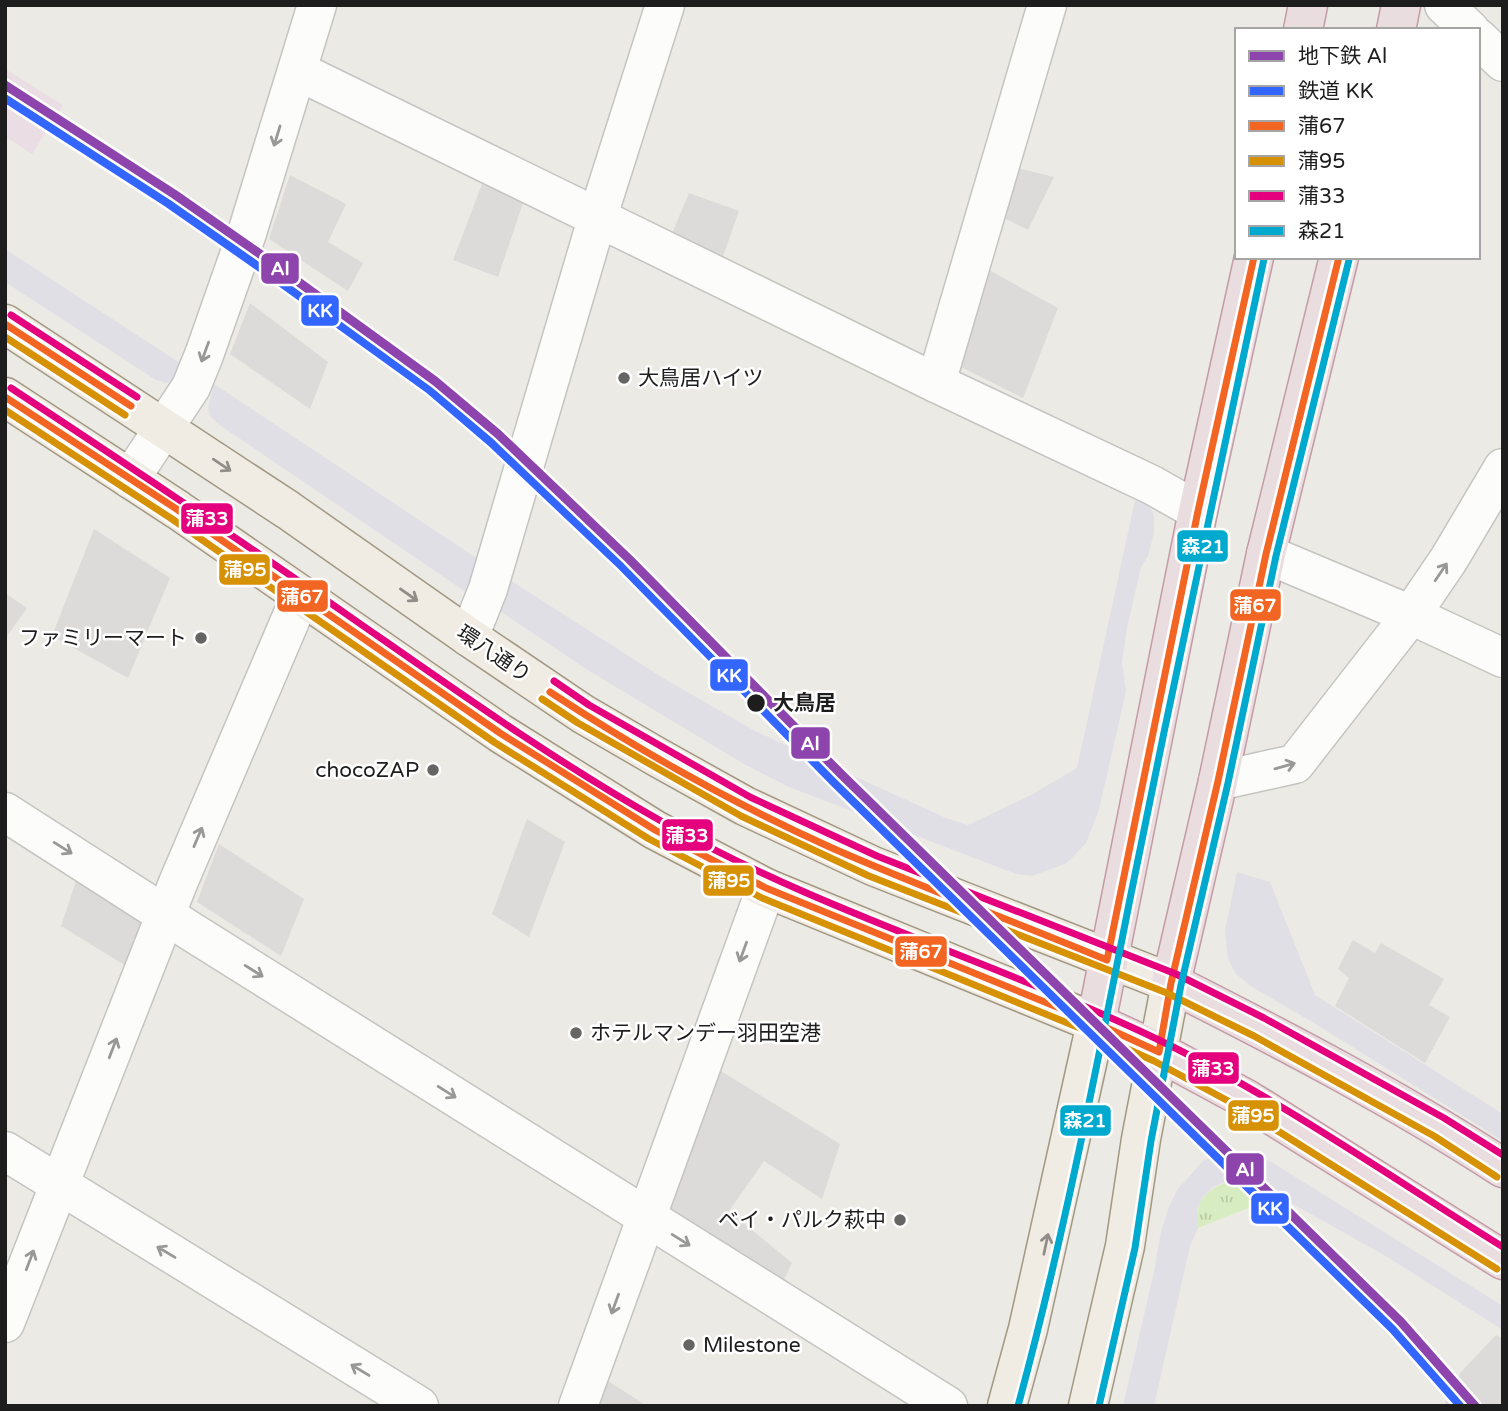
<svg xmlns="http://www.w3.org/2000/svg" width="1508" height="1411" font-family="'Varela Round','Noto Sans JP',sans-serif">
  <defs>
    <pattern id="grass-tufts" width="24" height="20" patternUnits="userSpaceOnUse" patternTransform="scale(1.75)"><rect width="24" height="20" fill="#d8ecc1"/><path d="M3 7l-1-3M5 7V3M7 7l1-3M15 17l-1-3M17 17v-4M19 17l1-3" fill="none" stroke="#b9caa5"/></pattern>
  </defs>
  <rect width="100%" height="100%" fill="#eceae5"/>
  <polygon fill="#eadde4" points="5,69 63,105 32,154 5,136"/>
  <path fill="url(#grass-tufts)" d="M1239,1180C1253,1182 1266,1184 1271,1199L1198,1228C1191,1199 1213,1183 1239,1180Z"/>
  <g fill="#dcdbd9">
    <polygon points="1013,167 1054,177 1028,230 996,214"/>
    <polygon points="290,175 346,204 328,242 363,263 348,291 269,239"/>
    <polygon points="484,179 524,200 498,277 453,260"/>
    <polygon points="689,193 739,211 721,262 668,243"/>
    <polygon points="987,269 1058,308 1023,398 955,364"/>
    <polygon points="250,303 328,362 310,409 230,354"/>
    <polygon points="94,529 170,578 128,678 52,636"/>
    <polygon points="5,593 27,608 5,639"/>
    <polygon points="527,819 565,842 529,937 492,914"/>
    <polygon points="219,844 304,899 281,956 197,902"/>
    <polygon points="77,878 151,921 131,969 61,926"/>
    <polygon points="1353,940 1375,953 1381,943 1444,979 1429,1005 1450,1017 1425,1063 1335,1006 1349,978 1338,969"/>
    <polygon points="716,1068 840,1144 822,1199 764,1161 729,1211 792,1263 782,1284 663,1206"/>
    <polygon points="1496,1335 1503,1339 1503,1406 1444,1406 1461,1372"/>
    <polygon points="605,1379 647,1406 593,1406"/>
  </g>
  <g fill="#e0dfe5">
    <polygon points="5,249 186,367 176,379 166,383 156,380 5,282"/>
    <polygon points="214,384 481,561 469,594 221,426 211,417 208,408"/>
    <polygon points="1135,500 1148,505 1154,515 1154,533 1148,556 1141,567 1127,628 1122,662 1126,691 1099,810 1086,843 1067,863 1032,876 1016,874 789,787 744,764 586,669 497,609 507,578 663,678 755,731 946,818 968,825 1031,795 1077,768"/>
    <polygon points="1237,872 1270,882 1315,995 1503,1114 1503,1141 1314,1023 1252,987 1236,974 1228,959 1225,931"/>
    <polygon points="1239,1154 1255,1156 1273,1163 1503,1306 1503,1330 1384,1255 1259,1185 1239,1180 1226,1182 1213,1187 1203,1197 1197,1208 1198,1228 1190,1246 1154,1406 1123,1406 1154,1272 1161,1231 1169,1207 1177,1190 1203,1161 1211,1157"/>
  </g>
  <g fill="none" stroke-linecap="round" stroke-linejoin="round">
    <g stroke="#c4c4c1" stroke-width="41">
      <g id="minor">
        <polyline points="1444,5 1470,30"/>
        <polyline points="1478,38 1503,62"/>
        <polyline points="298,71 936,383 1152,485 1198,511"/>
        <polyline points="936,383 1047,5"/>
        <polyline points="130,479 191,387 204,355 247,233 317,5"/>
        <polyline points="1266,554 1411,615 1503,658"/>
        <polyline points="469,637 488,589 597,219 665,5"/>
        <polyline points="1218,781 1295,764 1411,615 1449,559 1503,468"/>
        <polyline points="5,812 192,932 948,1406"/>
        <polyline points="5,1151 419,1406"/>
        <polyline points="5,1323 178,883 301,595"/>
        <polyline points="578,1406 766,888"/>
      </g>
    </g>
    <g stroke="#a29882" stroke-width="41">
      <g id="major">
        <polyline points="5,324 288,510 469,637 583,714 657,757 745,806 873,866 1171,983 1141,1139 1125,1246 1088,1406"/>
        <polyline points="5,397 178,510 500,733 655,830 766,888 1096,1023 1028,1329 1007,1406"/>
      </g>
    </g>
    <g stroke="#c39ba6" stroke-width="41">
      <g id="highway">
        <polyline points="1303,30 1308,5"/>
        <polyline points="1396,30 1401,5"/>
        <polyline points="1254,257 1198,511 1096,1023 1159,1052 1248,1100 1503,1260"/>
        <path d="M1339,257L1266,554L1218,781L1171,983C1284,1040 1397,1099 1503,1168"/>
      </g>
    </g>
    <use href="#minor" stroke="#fcfcfb" stroke-width="38"/>
    <use href="#major" stroke="#f0ebe3" stroke-width="38"/>
    <use href="#highway" stroke="#eadddf" stroke-width="38"/>
    <g stroke="#fff" stroke-width="12">
      <g id="bus-1">
        <polyline points="5,324 131,406"/>
        <polyline points="5,397 178,510 500,733 655,830 766,888 1096,1023 1159,1052 1171,983 1218,781 1266,554 1339,257"/>
        <path d="M550,692C640,751 734,804 832,848C923,888 1016,922 1107,960L1198,511L1254,257"/>
      </g>
    </g>
    <g stroke="#fff" stroke-width="12">
      <g id="bus-2">
        <polyline points="5,337 125,415"/>
        <polyline points="5,410 172,519 494,742 649,839 762,898 1092,1033 1154,1061 1243,1109 1497,1269"/>
        <polyline points="542,699 578,723 741,816 869,876 1167,993 1254,1036 1434,1136 1497,1177"/>
      </g>
    </g>
    <g stroke="#fff" stroke-width="12">
      <g id="bus-3">
        <polyline points="11,315 137,397"/>
        <path d="M11,388C125,463 237,538 349,616C451,687 553,760 661,821C820,912 997,962 1161,1041C1278,1098 1392,1178 1503,1247"/>
        <polyline points="554,681 589,705 750,797 877,856 1176,974 1264,1018 1444,1118 1503,1155"/>
      </g>
    </g>
    <g stroke="#fff" stroke-width="12">
      <g id="bus-4">
        <path d="M1018,1406C1064,1237 1097,1065 1131,894C1174,682 1218,470 1264,259"/>
        <polyline points="1099,1406 1135,1248 1151,1141 1181,985 1228,783 1276,556 1349,260"/>
      </g>
    </g>
    <use href="#bus-1" stroke="#f26522" stroke-width="7"/>
    <use href="#bus-2" stroke="#d69104" stroke-width="7"/>
    <use href="#bus-3" stroke="#e5007d" stroke-width="7"/>
    <use href="#bus-4" stroke="#00a9ce" stroke-width="7"/>
    <g stroke="#fff" stroke-width="14">
      <polyline id="rail-1" points="5,98 168,203 254,263 429,389 491,442 622,566 834,782 1393,1329 1461,1406"/>
    </g>
    <use href="#rail-1" stroke="#36f" stroke-width="9"/>
    <g stroke="#fff" stroke-width="14">
      <polyline id="metro-1" points="5,85 174,194 260,254 435,381 498,434 629,559 841,774 1401,1322 1475,1406"/>
    </g>
    <use href="#metro-1" stroke="#8e44ad" stroke-width="9"/>
  </g>
  <defs><path id="oneway-shaft" d="M-6 0H5M1.5-3L5.5 0L1.5 3" fill="none" stroke-width="1.6" stroke-linecap="round" stroke-linejoin="round" transform="scale(1.75)"/></defs>
  <g stroke="#989897">
    <use href="#oneway-shaft" transform="translate(277 136) rotate(107)"/>
    <use href="#oneway-shaft" transform="translate(205 352) rotate(110)"/>
    <use href="#oneway-shaft" transform="translate(1441 572) rotate(-56)"/>
    <use href="#oneway-shaft" transform="translate(1285 766) rotate(-16)"/>
    <use href="#oneway-shaft" transform="translate(198 837) rotate(-67)"/>
    <use href="#oneway-shaft" transform="translate(63 848) rotate(32)"/>
    <use href="#oneway-shaft" transform="translate(743 952) rotate(110)"/>
    <use href="#oneway-shaft" transform="translate(254 971) rotate(32)"/>
    <use href="#oneway-shaft" transform="translate(113 1048) rotate(-69)"/>
    <use href="#oneway-shaft" transform="translate(447 1092) rotate(32)"/>
    <use href="#oneway-shaft" transform="translate(681 1240) rotate(32)"/>
    <use href="#oneway-shaft" transform="translate(166 1252) rotate(-149)"/>
    <use href="#oneway-shaft" transform="translate(30 1260) rotate(-69)"/>
    <use href="#oneway-shaft" transform="translate(615 1304) rotate(110)"/>
    <use href="#oneway-shaft" transform="translate(360 1370) rotate(-149)"/>
  </g>
  <g stroke="#918e8a">
    <use href="#oneway-shaft" transform="translate(222 465) rotate(34)"/>
    <use href="#oneway-shaft" transform="translate(409 595) rotate(35)"/>
    <use href="#oneway-shaft" transform="translate(1046 1244) rotate(-78)"/>
  </g>
  <g fill="#656563" stroke="#fff" stroke-width="2.5">
    <circle cx="624" cy="378" r="7"/>
    <circle cx="201" cy="638" r="7"/>
    <circle cx="433" cy="770" r="7"/>
    <circle cx="576" cy="1033" r="7"/>
    <circle cx="900" cy="1220" r="7"/>
    <circle cx="689" cy="1345" r="7"/>
  </g>
  <circle fill="#1d1d1d" stroke="#fff" stroke-width="2.5" cx="756" cy="703" r="10"/>
  <g text-anchor="middle" stroke-width="5" stroke-linejoin="round" paint-order="stroke">
    <g font-size="21" fill="#1d1d1d" stroke="#fff" text-anchor="start">
      <text x="638" y="385">大鳥居ハイツ</text>
      <text x="187" y="645" text-anchor="end">ファミリーマート</text>
      <text x="419" y="777" text-anchor="end">chocoZAP</text>
      <text x="590" y="1040">ホテルマンデー羽田空港</text>
      <text x="886" y="1227" text-anchor="end">ベイ・パルク萩中</text>
      <text x="703" y="1352">Milestone</text>
    </g>
    <g font-size="21" fill="#1d1d1d" stroke="#fff">
      <text transform="translate(494 654) rotate(34)" y="7">環八通り</text>
    </g>
    <g font-size="21" font-weight="bold" fill="#1d1d1d" stroke="#fff" text-anchor="start">
      <text x="773" y="710">大鳥居</text>
    </g>
  </g>
  <g stroke="#fff" stroke-width="2.5">
    <rect x="260" y="252" width="40" height="33" rx="7" fill="#8e44ad"/>
    <rect x="300" y="294" width="40" height="33" rx="7" fill="#36f"/>
    <rect x="180" y="502" width="54" height="33" rx="7" fill="#e5007d"/>
    <rect x="1176" y="529" width="53" height="34" rx="7" fill="#00a9ce"/>
    <rect x="218" y="553" width="53" height="33" rx="7" fill="#d69104"/>
    <rect x="276" y="579" width="53" height="34" rx="7" fill="#f26522"/>
    <rect x="1229" y="588" width="53" height="34" rx="7" fill="#f26522"/>
    <rect x="709" y="658" width="40" height="34" rx="7" fill="#36f"/>
    <rect x="790" y="726" width="41" height="34" rx="7" fill="#8e44ad"/>
    <rect x="661" y="818" width="53" height="34" rx="7" fill="#e5007d"/>
    <rect x="702" y="864" width="53" height="33" rx="7" fill="#d69104"/>
    <rect x="894" y="935" width="54" height="33" rx="7" fill="#f26522"/>
    <rect x="1187" y="1051" width="53" height="34" rx="7" fill="#e5007d"/>
    <rect x="1227" y="1099" width="53" height="33" rx="7" fill="#d69104"/>
    <rect x="1059" y="1104" width="53" height="33" rx="7" fill="#00a9ce"/>
    <rect x="1225" y="1152" width="40" height="34" rx="7" fill="#8e44ad"/>
    <rect x="1250" y="1192" width="40" height="33" rx="7" fill="#36f"/>
  </g>
  <g font-size="19" text-anchor="middle" font-weight="bold" fill="#fff">
    <text x="280" y="275">Al</text>
    <text x="320" y="317">KK</text>
    <text x="207" y="525">蒲33</text>
    <text x="1203" y="553">森21</text>
    <text x="245" y="576">蒲95</text>
    <text x="302" y="603">蒲67</text>
    <text x="1255" y="612">蒲67</text>
    <text x="729" y="682">KK</text>
    <text x="810" y="750">Al</text>
    <text x="687" y="842">蒲33</text>
    <text x="729" y="887">蒲95</text>
    <text x="921" y="958">蒲67</text>
    <text x="1213" y="1075">蒲33</text>
    <text x="1253" y="1122">蒲95</text>
    <text x="1085" y="1127">森21</text>
    <text x="1245" y="1176">Al</text>
    <text x="1270" y="1215">KK</text>
  </g>
  <rect width="1508" height="1411" fill="none" stroke="#1d1d1d" stroke-width="14"/>
  <rect x="1235" y="28" width="245" height="231" fill="#ffffff" stroke="#a5a5a5" stroke-width="2"/>
  <rect x="1249" y="51" width="35" height="10" fill="#8e44ad" stroke="#a5a5a5" stroke-width="2"/>
  <text x="1298" y="63" font-size="21" fill="#1d1d1d">地下鉄 Al</text>
  <rect x="1249" y="86" width="35" height="10" fill="#3366ff" stroke="#a5a5a5" stroke-width="2"/>
  <text x="1298" y="98" font-size="21" fill="#1d1d1d">鉄道 KK</text>
  <rect x="1249" y="121" width="35" height="10" fill="#f26522" stroke="#a5a5a5" stroke-width="2"/>
  <text x="1298" y="133" font-size="21" fill="#1d1d1d">蒲67</text>
  <rect x="1249" y="156" width="35" height="10" fill="#d69104" stroke="#a5a5a5" stroke-width="2"/>
  <text x="1298" y="168" font-size="21" fill="#1d1d1d">蒲95</text>
  <rect x="1249" y="191" width="35" height="10" fill="#e5007d" stroke="#a5a5a5" stroke-width="2"/>
  <text x="1298" y="203" font-size="21" fill="#1d1d1d">蒲33</text>
  <rect x="1249" y="226" width="35" height="10" fill="#00a9ce" stroke="#a5a5a5" stroke-width="2"/>
  <text x="1298" y="238" font-size="21" fill="#1d1d1d">森21</text>
</svg>
